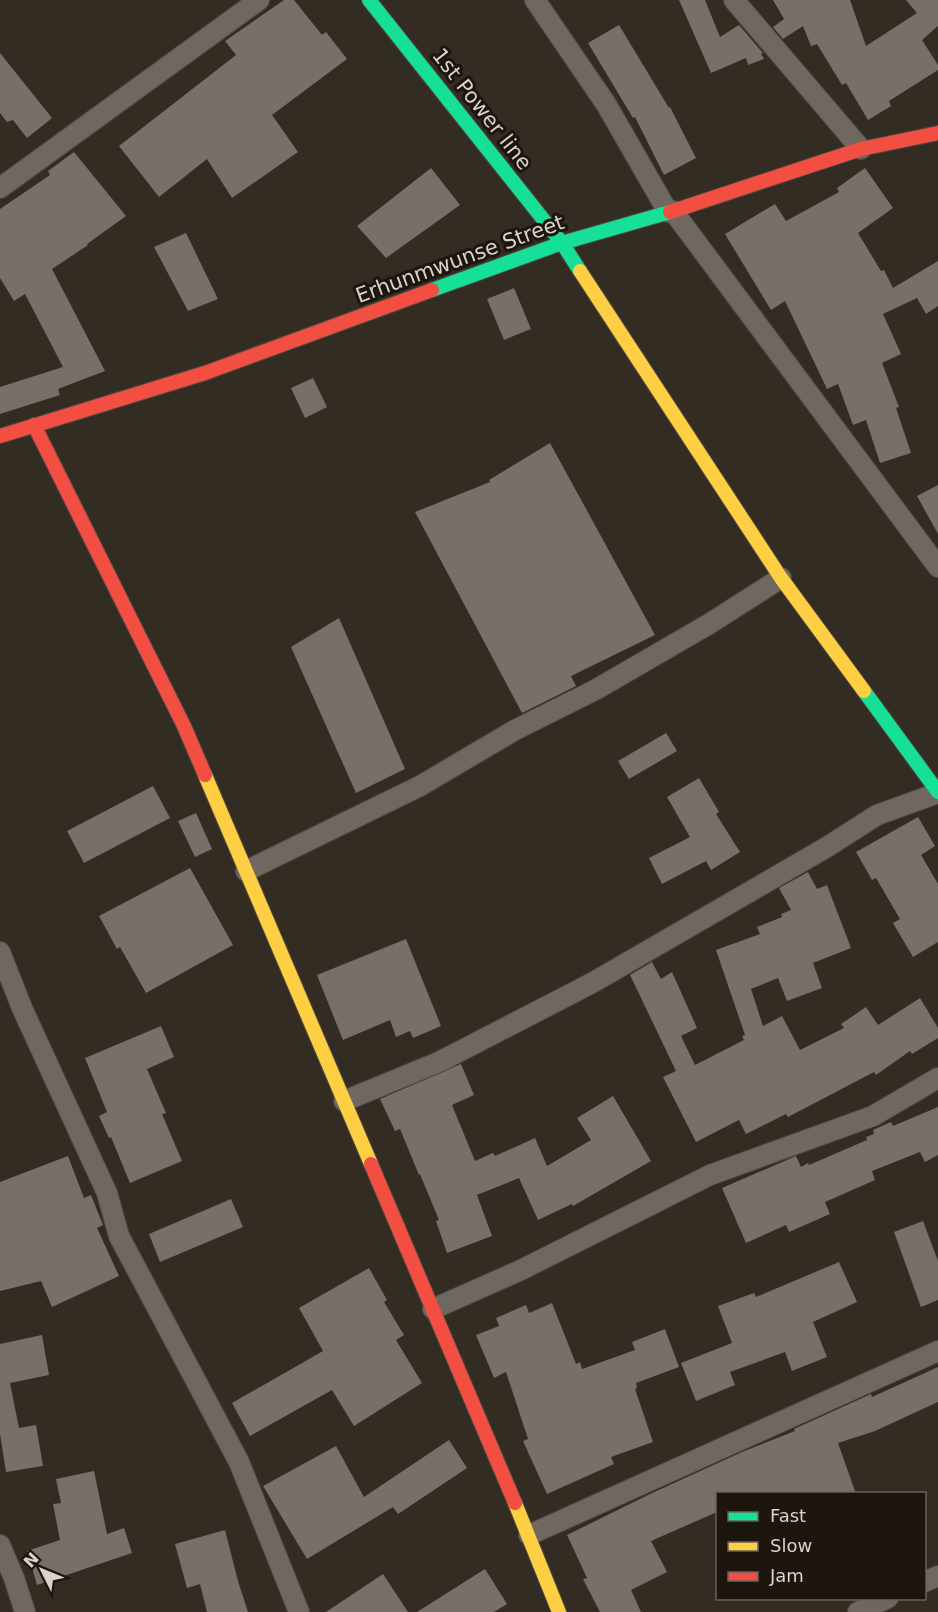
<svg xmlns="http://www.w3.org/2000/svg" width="938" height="1612" font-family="'DejaVu Sans',sans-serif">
  <rect width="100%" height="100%" fill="#332c23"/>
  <g fill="#767068">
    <polygon points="284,0 294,0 322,35 326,32 347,59 272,115 298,152 232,198 207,159 159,197 119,146 236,55 225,41"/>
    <polygon points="679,0 705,0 720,37 739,25 763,53 761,54 764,59 748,65 746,58 711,73"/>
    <polygon points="773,0 850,0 866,46 917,13 906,0 938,0 938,26 922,40 938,65 938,70 889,101 891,106 868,120 846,83 842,85 817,44 811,46 803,26 783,39 773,27 784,19"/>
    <polygon points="619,25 669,108 670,107 696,158 664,175 635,117 633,118 588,43"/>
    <polygon points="0,53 52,118 27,138 13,120 7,122 0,113"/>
    <polygon points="74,152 126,216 87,244 88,245 52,269 105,371 58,389 60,395 0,414 0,387 63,367 25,294 14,301 0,278 0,209 50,175 48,171"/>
    <polygon points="431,168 460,205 386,258 357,226"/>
    <polygon points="865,168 893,208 858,233 881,271 884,270 893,288 938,261 938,306 926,314 917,298 883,314 901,354 882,363 899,407 896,408 911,453 880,463 866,420 853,425 838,384 827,389 785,301 771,310 725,234 775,204 786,221 839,192 837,188"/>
    <polygon points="186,233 218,299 188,311 154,247"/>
    <polygon points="514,288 531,329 504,340 487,299"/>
    <polygon points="313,378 327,407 305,418 291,388"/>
    <polygon points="550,443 655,635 571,676 576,686 522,713 415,512 490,482 489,480"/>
    <polygon points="938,485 938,534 917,496"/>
    <polygon points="339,618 405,769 356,793 291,647"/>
    <polygon points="666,733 677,751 629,779 618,761"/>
    <polygon points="699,778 719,812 716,814 740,852 711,870 706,861 662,884 649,858 690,837 667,797"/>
    <polygon points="153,786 170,818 84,863 67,831"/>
    <polygon points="196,813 212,849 195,857 178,821"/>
    <polygon points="918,817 935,846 921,855 938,884 938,942 913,957 893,923 900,919 876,878 872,880 856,852"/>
    <polygon points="190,868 233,945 146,993 120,947 117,949 99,916"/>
    <polygon points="808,872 817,889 827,885 851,948 813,963 822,988 787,1001 778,978 751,989 763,1026 782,1016 800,1050 844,1028 841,1024 866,1007 878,1025 920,998 938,1028 938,1038 912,1054 910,1051 876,1075 874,1072 788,1117 786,1114 746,1134 739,1120 696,1142 663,1077 676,1071 630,975 652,962 661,979 672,972 697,1028 681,1036 695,1065 744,1040 742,1036 745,1035 716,950 760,934 757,927 782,917 781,914 791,910 779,888"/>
    <polygon points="406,939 441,1026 413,1038 410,1031 396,1037 390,1020 343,1040 317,975"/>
    <polygon points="161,1026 174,1057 147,1069 166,1113 162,1114 182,1161 130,1183 111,1137 109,1138 99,1116 107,1112 85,1058"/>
    <polygon points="461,1064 474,1095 452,1105 475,1161 493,1153 495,1156 535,1138 547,1166 591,1140 577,1118 613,1096 651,1161 573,1206 572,1204 538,1220 519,1178 477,1195 492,1236 447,1253 436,1221 439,1220 420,1174 419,1175 400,1129 395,1131 380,1099"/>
    <polygon points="938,1107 938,1155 925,1162 920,1152 872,1171 875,1180 825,1202 830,1214 789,1232 786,1225 746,1243 722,1188 796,1156 801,1167 808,1163 809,1165 867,1140 866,1137 874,1134 873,1130 891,1122 893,1126"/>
    <polygon points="68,1156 84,1198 91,1195 103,1225 97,1228 119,1276 52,1307 41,1281 0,1291 0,1182"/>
    <polygon points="231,1199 243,1227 160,1262 149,1234"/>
    <polygon points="923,1221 938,1261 938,1300 921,1307 894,1232"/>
    <polygon points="839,1262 857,1302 813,1322 827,1357 792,1371 785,1352 730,1372 735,1385 696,1401 681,1363 732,1343 718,1306 754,1293 756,1297"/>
    <polygon points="369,1268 387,1300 384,1302 404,1335 396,1340 422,1383 354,1426 332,1390 250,1436 232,1403 323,1351 299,1308"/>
    <polygon points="552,1303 576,1364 580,1362 582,1369 635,1350 632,1342 665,1329 679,1367 636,1383 637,1388 635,1389 653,1442 611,1457 614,1464 547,1494 523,1441 528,1439 506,1372 494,1378 476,1335 499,1326 496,1318 526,1305 529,1313"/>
    <polygon points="42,1335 49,1375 10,1383 19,1428 36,1425 43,1466 6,1472 0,1434 0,1344"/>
    <polygon points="938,1367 938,1402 875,1431 838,1443 856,1494 717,1494 717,1512 651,1541 667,1572 631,1590 641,1612 600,1612 583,1579 587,1578 567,1535 650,1494 742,1452 795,1431 794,1429 871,1394 872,1397"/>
    <polygon points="449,1440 467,1468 398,1514 393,1507 307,1559 263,1486 336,1446 364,1497"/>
    <polygon points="94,1471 107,1534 124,1528 132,1553 37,1585 27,1551 60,1540 53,1504 61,1503 56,1479"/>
    <polygon points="225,1530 238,1581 248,1612 207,1612 200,1584 187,1588 175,1544"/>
    <polygon points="485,1569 507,1604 494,1612 417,1612"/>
    <polygon points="383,1574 408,1612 326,1612"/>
  </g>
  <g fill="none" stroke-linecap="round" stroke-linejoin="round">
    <g stroke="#504a42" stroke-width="22">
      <g id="street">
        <polyline points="535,0 606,104 668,212"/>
        <polyline points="734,0 861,149"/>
        <polyline points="0,188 259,0"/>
        <polyline points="673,211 938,567"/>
        <polyline points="246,871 420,786 515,730 595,690 709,624 781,578"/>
        <polyline points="0,952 22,1008 107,1193 119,1236 239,1462 299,1612"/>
        <polyline points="344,1101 439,1062 592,983 827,847 877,815 938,793"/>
        <polyline points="433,1309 521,1270 710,1175 873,1116 938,1078"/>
        <polyline points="529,1535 938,1351"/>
        <polyline points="0,1545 14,1578 25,1612"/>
        <polyline points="924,1582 938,1576"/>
        <polyline points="858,1612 888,1598"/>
      </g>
    </g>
    <g stroke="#504a42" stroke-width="16">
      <g id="fast">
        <polyline points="369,0 562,243 580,271"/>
        <polyline points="432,290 562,243 670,212"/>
        <polyline points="864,691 938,792"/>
      </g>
    </g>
    <g stroke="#504a42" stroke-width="16">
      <g id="slow">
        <polyline points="580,271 781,578 864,691"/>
        <polyline points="205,775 371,1164"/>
        <polyline points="515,1503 559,1612"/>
      </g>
    </g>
    <g stroke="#504a42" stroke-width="16">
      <g id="jam">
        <polyline points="670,212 861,149 938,133"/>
        <polyline points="34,425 184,726 205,775"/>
        <polyline points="0,436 205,373 432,290"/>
        <polyline points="371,1164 515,1503"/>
      </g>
    </g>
    <use href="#street" stroke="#6e6861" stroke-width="20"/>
    <use href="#fast" stroke="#16e098" stroke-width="14"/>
    <use href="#slow" stroke="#ffcf43" stroke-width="14"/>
    <use href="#jam" stroke="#f24e42" stroke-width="14"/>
  </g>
  <g text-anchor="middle" stroke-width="6" stroke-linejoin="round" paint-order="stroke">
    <g font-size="21" fill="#dbd3c9" stroke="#1c160f">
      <text transform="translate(482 109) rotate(52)" y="7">1st Power line</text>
      <text transform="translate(460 259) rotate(-20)" y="7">Erhunmwunse Street</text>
    </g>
  </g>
  <rect x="716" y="1492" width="210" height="108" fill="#1c160f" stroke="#686259" stroke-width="1.5"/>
  <rect x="728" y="1512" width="30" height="9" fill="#16e098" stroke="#686259" stroke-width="1.5"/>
  <text x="770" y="1522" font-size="18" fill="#dbd3c9">Fast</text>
  <rect x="728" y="1542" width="30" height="9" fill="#ffcf43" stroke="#686259" stroke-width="1.5"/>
  <text x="770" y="1552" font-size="18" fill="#dbd3c9">Slow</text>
  <rect x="728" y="1572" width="30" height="9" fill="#f24e42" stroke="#686259" stroke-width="1.5"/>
  <text x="770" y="1582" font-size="18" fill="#dbd3c9">Jam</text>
  <g transform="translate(42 1570) rotate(313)" stroke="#1c160f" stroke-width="4.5" paint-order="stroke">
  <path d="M0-4.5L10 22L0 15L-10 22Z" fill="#dbd3c9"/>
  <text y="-9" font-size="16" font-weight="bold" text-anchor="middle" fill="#dbd3c9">N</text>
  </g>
</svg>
